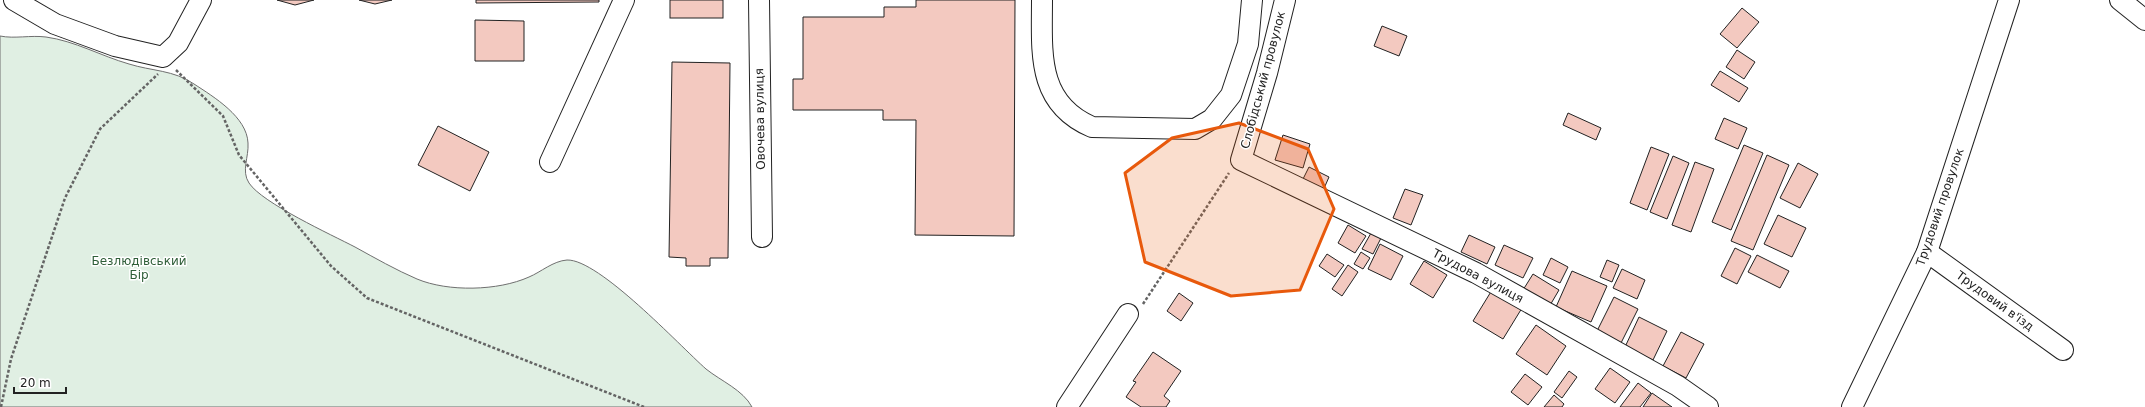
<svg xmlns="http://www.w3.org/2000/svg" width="2145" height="407" font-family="'DejaVu Sans',sans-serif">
  <rect width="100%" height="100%" fill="#fff"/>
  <path fill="#e0efe3" stroke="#6f6f6f" d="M0,36C15,39 30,35 46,37C75,41 101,56 129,64C151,71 174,70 194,84C214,97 247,117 248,143C249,157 241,171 249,183C262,203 332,235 355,247C375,258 396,270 417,279C448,292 498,291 529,277C541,272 553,261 567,260C599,259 679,345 706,369C721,381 743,390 752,407H0Z"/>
  <g fill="#f3c9c0" stroke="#222">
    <polygon points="277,0 314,0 295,5"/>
    <polygon points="359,0 392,0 375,4"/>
    <polygon points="476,0 599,0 599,2 476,3"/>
    <rect x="670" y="0" width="53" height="18"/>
    <polygon points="916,0 1015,0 1014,236 915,235 916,120 883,120 883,110 793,110 793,79 803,79 803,17 884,17 884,7 916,7"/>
    <polygon points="1742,8 1759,22 1737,48 1720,34"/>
    <polygon points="475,20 524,21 524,61 475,61"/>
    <polygon points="1382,26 1407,36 1399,56 1374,46"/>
    <polygon points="1737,50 1755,62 1744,79 1726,67"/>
    <polygon points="672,62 730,63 728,258 710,258 710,266 686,266 686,258 669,257"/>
    <polygon points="1720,71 1748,88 1739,102 1711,85"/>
    <polygon points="1568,113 1601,128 1596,140 1563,125"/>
    <polygon points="1724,118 1747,128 1738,149 1715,139"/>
    <polygon points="438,126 489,152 470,191 418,165"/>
    <polygon points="1283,135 1310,144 1303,168 1275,160"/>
    <polygon points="1744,145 1763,153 1731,230 1712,222"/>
    <polygon points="1651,147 1669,154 1647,210 1630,203"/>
    <polygon points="1767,155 1789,165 1753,250 1731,241"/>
    <polygon points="1673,156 1689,163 1667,219 1650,212"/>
    <polygon points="1695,162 1714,169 1691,232 1672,225"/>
    <polygon points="1798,163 1818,174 1800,208 1780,198"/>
    <polygon points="1309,167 1329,177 1322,193 1301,183"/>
    <polygon points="1405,189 1423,195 1411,225 1393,218"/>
    <polygon points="1778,215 1806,228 1792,257 1764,244"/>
    <polygon points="1348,225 1366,236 1355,253 1338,243"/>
    <polygon points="1371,233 1381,238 1373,254 1362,249"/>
    <polygon points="1469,235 1495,247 1487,264 1461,252"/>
    <polygon points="1380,244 1403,256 1391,280 1368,269"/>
    <polygon points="1504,245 1533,258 1523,278 1495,265"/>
    <polygon points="1735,248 1751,256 1737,284 1721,276"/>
    <polygon points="1361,252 1370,258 1363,269 1354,264"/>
    <polygon points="1327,254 1344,265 1335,277 1319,266"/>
    <polygon points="1757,255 1789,271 1780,288 1748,272"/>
    <polygon points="1551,258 1568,267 1560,283 1543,275"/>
    <polygon points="1607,260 1619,265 1612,282 1600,277"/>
    <polygon points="1424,261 1447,275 1433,298 1410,284"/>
    <polygon points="1348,265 1358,272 1342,296 1332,289"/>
    <polygon points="1622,269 1645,280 1637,299 1613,288"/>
    <polygon points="1572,271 1607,286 1591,322 1556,307"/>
    <polygon points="1533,274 1559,290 1549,307 1523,290"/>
    <polygon points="1492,290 1522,308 1503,339 1473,321"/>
    <polygon points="1179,293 1193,303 1181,321 1167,311"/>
    <polygon points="1614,297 1638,309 1621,343 1597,331"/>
    <polygon points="1639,317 1667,331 1653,360 1625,347"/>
    <polygon points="1536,325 1566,346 1547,375 1516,354"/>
    <polygon points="1681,332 1704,344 1686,378 1663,366"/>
    <polygon points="1153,352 1181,371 1164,396 1170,401 1166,407 1141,407 1126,397 1136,382 1133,381"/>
    <polygon points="1610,368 1630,382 1615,403 1595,389"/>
    <polygon points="1569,371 1577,377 1562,398 1554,392"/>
    <polygon points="1525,374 1542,387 1528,405 1511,392"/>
    <polygon points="1638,383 1651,393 1640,407 1620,407"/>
    <polygon points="1652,393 1672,407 1643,407"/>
    <polygon points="1554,395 1564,404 1562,407 1544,407"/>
  </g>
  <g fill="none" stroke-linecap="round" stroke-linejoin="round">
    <g stroke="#222" stroke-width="22">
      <g id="minor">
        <polyline points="14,0 55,24 115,46 163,57 178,43 201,0"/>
        <polyline points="759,0 762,237"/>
        <path d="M1042,0C1042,52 1036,103 1092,127L1195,129L1212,119L1231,95L1248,44L1252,0"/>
        <polyline points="1285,0 1267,73 1241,160 1476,273 1678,386 1708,407"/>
        <polyline points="2120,0 2145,20"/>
        <polyline points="550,162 624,0"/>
        <polyline points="1927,252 2063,350"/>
        <polyline points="1067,407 1128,314"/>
        <polyline points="1852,407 1927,252 2009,0"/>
      </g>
    </g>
    <g stroke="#646464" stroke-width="2.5" stroke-dasharray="3 2" stroke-linecap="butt">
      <polyline points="176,70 223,116 239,155 331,266 367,298 644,407"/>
      <polyline points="1143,304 1229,173"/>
      <polyline points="1,407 11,359 65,198 100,129 158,74"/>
    </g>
    <use href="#minor" stroke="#fff" stroke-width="20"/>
  </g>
  <path fill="#e8590c" fill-opacity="0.2" stroke="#e8590c" stroke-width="3" stroke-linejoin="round" d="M1239,123L1308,149L1334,209L1300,290L1231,296L1145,262L1125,173L1172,138Z"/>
  <g text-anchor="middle" stroke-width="3" stroke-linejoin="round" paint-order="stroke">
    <g font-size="12" fill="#222" stroke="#fff">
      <text transform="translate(1263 80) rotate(-75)" y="4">Слобідський провулок</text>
      <text transform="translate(760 119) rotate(-91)" y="4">Овочева вулиця</text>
      <text transform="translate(1940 207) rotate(-71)" y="4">Трудовий провулок</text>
      <text transform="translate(1478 276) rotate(28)" y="4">Трудова вулиця</text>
      <text transform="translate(1995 301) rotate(36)" y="4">Трудовий в'їзд</text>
    </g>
    <g font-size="12" fill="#2f5e38" stroke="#fff">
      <text x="139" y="265">Безлюдівський<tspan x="139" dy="14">Бір</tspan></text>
    </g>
  </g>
  <path d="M14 387v6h52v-6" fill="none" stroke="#222222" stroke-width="2"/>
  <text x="20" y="387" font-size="12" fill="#222222" stroke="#ffffff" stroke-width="3" paint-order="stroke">20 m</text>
</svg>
